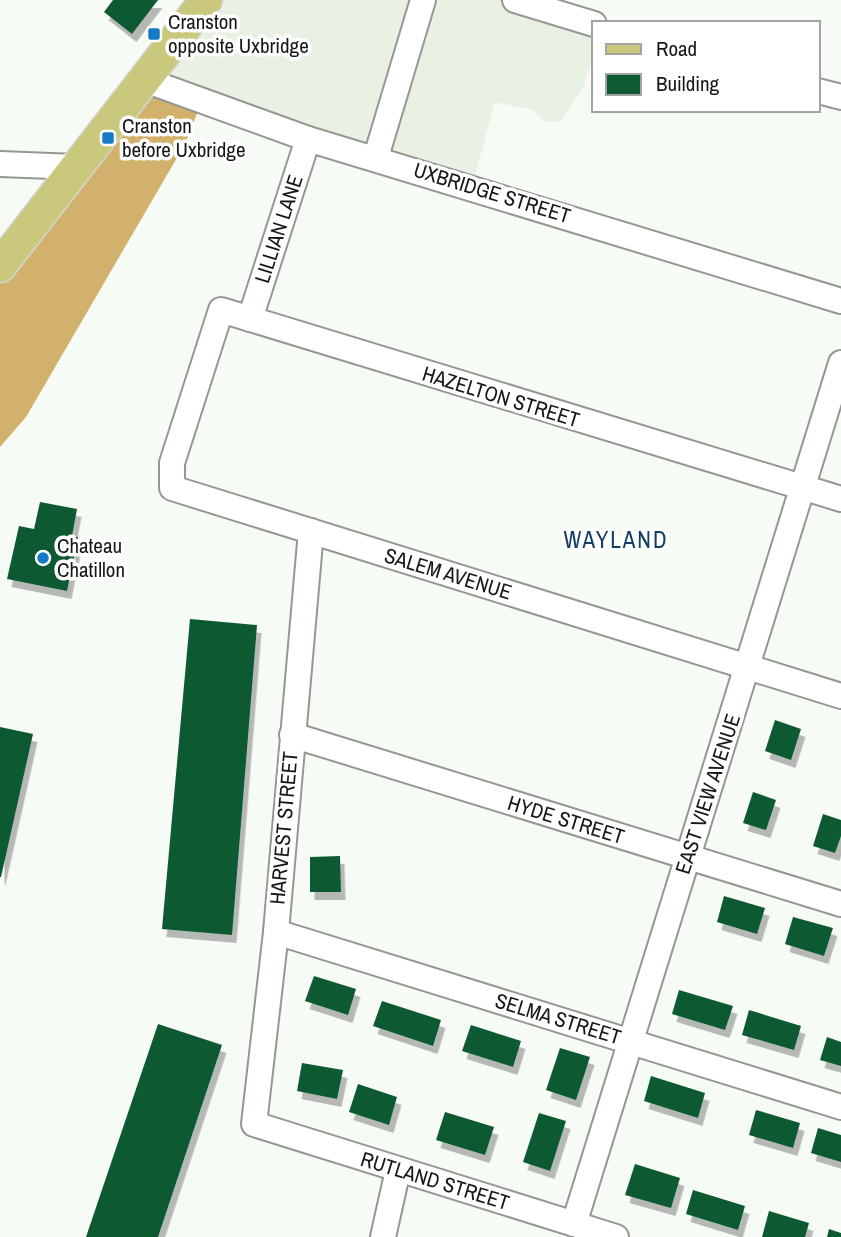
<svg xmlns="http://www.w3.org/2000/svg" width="841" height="1237" font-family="'Archivo Narrow',sans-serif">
  <defs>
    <filter id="shadow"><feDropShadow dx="4.5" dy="8" stdDeviation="0" flood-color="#0004"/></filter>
  </defs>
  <rect width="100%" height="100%" fill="#f7fbf5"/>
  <polygon fill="#e9f1e4" points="206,0 557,0 594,23 594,56 583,88 561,121 545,122 532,110 495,102 473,183 151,74"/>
  <polygon fill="#d1b16b" points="136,91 200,106 185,144 26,417 0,447 0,265"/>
  <g fill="#0e5a33" filter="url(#shadow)">
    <polygon points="113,0 158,0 132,34 104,12"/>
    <polygon points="40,502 77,509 72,536 78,537 67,591 7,579 19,526 34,529"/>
    <polygon points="190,619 257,625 232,935 162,929"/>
    <polygon points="775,720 801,729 791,760 765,751"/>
    <polygon points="0,727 33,734 1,877 0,877"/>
    <polygon points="753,792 776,800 766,830 743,823"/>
    <polygon points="823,814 841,820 841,836 835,853 813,846"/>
    <polygon points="340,856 341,892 310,892 310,857"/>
    <polygon points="724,896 765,908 757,934 717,922"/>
    <polygon points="793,917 833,928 824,956 785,944"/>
    <polygon points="314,976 356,989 348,1015 305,1001"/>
    <polygon points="679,990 733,1006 725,1030 672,1014"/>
    <polygon points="382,1001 441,1020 433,1046 373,1026"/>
    <polygon points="749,1010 801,1026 794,1050 742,1035"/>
    <polygon points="158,1024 222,1045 158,1237 86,1237"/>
    <polygon points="471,1025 521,1041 513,1067 462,1051"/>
    <polygon points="827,1037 841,1042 841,1066 820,1060"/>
    <polygon points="560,1048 590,1057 576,1100 546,1090"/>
    <polygon points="302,1063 343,1070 337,1099 297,1091"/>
    <polygon points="651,1076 705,1093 698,1118 644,1101"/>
    <polygon points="358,1084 397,1097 389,1125 349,1112"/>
    <polygon points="756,1110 800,1123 793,1148 749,1135"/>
    <polygon points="445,1112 494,1127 485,1155 436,1140"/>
    <polygon points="539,1113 566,1121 550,1171 523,1162"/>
    <polygon points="818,1128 841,1135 841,1162 811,1153"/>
    <polygon points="635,1164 680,1178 671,1208 625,1195"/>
    <polygon points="693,1190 745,1206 738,1230 686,1214"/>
    <polygon points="769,1211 809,1223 805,1237 762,1237"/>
    <polygon points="829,1229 841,1233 841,1237 827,1237"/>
  </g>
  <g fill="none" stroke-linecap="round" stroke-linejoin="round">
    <g stroke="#959892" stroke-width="28">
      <g id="minor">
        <polyline points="515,0 594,24"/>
        <polyline points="145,80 308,139 841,301"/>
        <polyline points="818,91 841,97"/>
        <polyline points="376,157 423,0"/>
        <polyline points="0,164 77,167"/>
        <polyline points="250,319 308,139"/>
        <polyline points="841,499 221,310 172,463 172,488 841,696"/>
        <polyline points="311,531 276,932 254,1124 616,1237"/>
        <polyline points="292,735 841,904"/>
        <polyline points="276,932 841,1107"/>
        <polyline points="574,1224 841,363"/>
        <polyline points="383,1237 398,1170"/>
      </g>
    </g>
    <g stroke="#d5d5d5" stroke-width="35">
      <polyline id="major" points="0,266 206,0"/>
    </g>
    <use href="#minor" stroke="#fff" stroke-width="24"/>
    <use href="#major" stroke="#c9c87d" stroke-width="32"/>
  </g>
  <g fill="#157bc6" stroke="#fff" stroke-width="2.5">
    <rect x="147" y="27" width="14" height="14" rx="3.5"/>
    <rect x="101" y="131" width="14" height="14" rx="3.5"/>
    <circle cx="43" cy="558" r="7"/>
  </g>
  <g text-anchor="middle" stroke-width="7" stroke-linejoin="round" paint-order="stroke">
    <g font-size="21" fill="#171816" stroke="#fff" text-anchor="start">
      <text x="168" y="29">Cranston<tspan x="168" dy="24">opposite Uxbridge</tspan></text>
      <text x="122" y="133">Cranston<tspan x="122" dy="24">before Uxbridge</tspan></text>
      <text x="57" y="553">Chateau<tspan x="57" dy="24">Chatillon</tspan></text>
    </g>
    <g font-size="21" fill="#171816" stroke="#fff">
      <text transform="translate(492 193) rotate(17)" y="7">UXBRIDGE STREET</text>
      <text transform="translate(279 229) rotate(-72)" y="7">LILLIAN LANE</text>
      <text transform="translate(501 397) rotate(17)" y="7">HAZELTON STREET</text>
      <text transform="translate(448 574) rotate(17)" y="7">SALEM AVENUE</text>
      <text transform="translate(708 794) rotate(-72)" y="7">EAST VIEW AVENUE</text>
      <text transform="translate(566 820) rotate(17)" y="7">HYDE STREET</text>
      <text transform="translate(284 828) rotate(-85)" y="7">HARVEST STREET</text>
      <text transform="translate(558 1019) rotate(17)" y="7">SELMA STREET</text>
      <text transform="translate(435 1181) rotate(17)" y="7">RUTLAND STREET</text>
    </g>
    <g font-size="23" letter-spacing="2" fill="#123e63" stroke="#fff">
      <text x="616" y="548">WAYLAND</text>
    </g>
  </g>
  <rect x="592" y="21" width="228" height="91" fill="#ffffff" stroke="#a2a3a2" stroke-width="2"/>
  <rect x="606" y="44" width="35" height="10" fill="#c9c87d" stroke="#a2a3a2" stroke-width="2"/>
  <text x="656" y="56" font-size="21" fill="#171816">Road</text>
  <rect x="606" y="74" width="35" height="21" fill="#0e5a33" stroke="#a2a3a2" stroke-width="2"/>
  <text x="656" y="91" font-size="21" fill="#171816">Building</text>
</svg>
